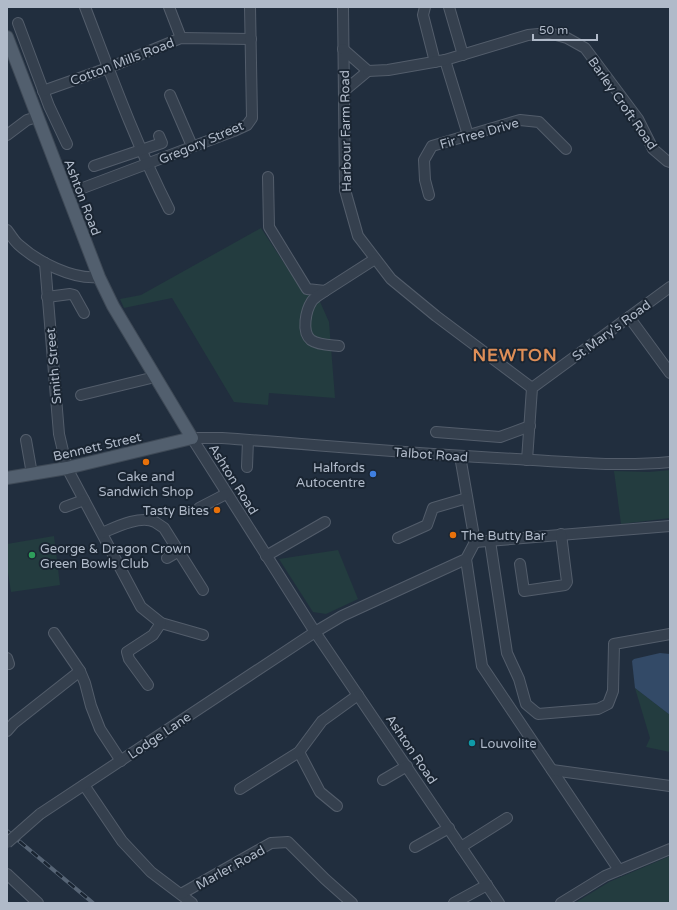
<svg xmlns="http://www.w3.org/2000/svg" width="677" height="910" font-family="'Varela Round',sans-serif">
  <rect width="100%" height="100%" fill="#212e3e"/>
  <g fill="#233c3f">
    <polygon points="261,228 303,292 317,295 329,322 335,398 269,393 268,405 234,402 172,298 124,308 120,299 141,295"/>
    <polygon points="670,470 670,518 621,524 614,471 649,472"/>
    <polygon points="54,536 60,585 11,592 7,566 7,544"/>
    <polygon points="338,550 358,599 326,614 313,612 279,559"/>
    <polygon points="635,688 670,715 670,752 646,747 650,738"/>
    <polygon points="670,856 670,903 575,903 609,882"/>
  </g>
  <polygon fill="#334a67" points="660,653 670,654 670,715 635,688 632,661 634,659"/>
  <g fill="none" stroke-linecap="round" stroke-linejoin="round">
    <g stroke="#535d6b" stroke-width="12">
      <g id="minor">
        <path d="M85,7C111,75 136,144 169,209"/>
        <polyline points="169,7 181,38"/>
        <polyline points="343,7 345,190 358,236 391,279 436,316 532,388"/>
        <polyline points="425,7 423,15 435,62"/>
        <polyline points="449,7 463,55"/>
        <polyline points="18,23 49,106 67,144"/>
        <polyline points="343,49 368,71 344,91"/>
        <polyline points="445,60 468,135"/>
        <polyline points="368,71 388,70 445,60 528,35 549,33 567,38 585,48 638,119 653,149 667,161 670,162"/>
        <polyline points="43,91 108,68 181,38 251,39"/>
        <polyline points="170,95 192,146"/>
        <polyline points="7,135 27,120 37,117"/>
        <polyline points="94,166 162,143 159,136"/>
        <polyline points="268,177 269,227 307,289 325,291 375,259"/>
        <polyline points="67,194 234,131 247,125 252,118 250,7"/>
        <polyline points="429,195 425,180 424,160 432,146 520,120 539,122 566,149"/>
        <path d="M7,230C11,235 14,241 19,245C38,262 73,280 99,277"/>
        <polyline points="45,263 59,434 67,468 141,607 161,623 203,635"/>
        <path d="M325,291C321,294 315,297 312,301C306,310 301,332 311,340C318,345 330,345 339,346"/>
        <polyline points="47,297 70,294 74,295 84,313"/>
        <polyline points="629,317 670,373"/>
        <polyline points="81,395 155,377"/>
        <polyline points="436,432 500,437 530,426"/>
        <polyline points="192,438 315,632 499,903"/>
        <path d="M192,438H222C320,445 418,454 516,459C567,462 619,467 670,462"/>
        <polyline points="26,440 32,474"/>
        <polyline points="460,456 475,542"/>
        <polyline points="527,460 532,388 670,287"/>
        <polyline points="247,467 248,440"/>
        <polyline points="65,507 84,500"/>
        <polyline points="199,508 226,494"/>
        <path d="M102,533C116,527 140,515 155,522C158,524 161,526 164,528L203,590"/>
        <polyline points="398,538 427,525 433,508 467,498"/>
        <polyline points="490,541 507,653 519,679 526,704 538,714 598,709 608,704 613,691 614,644 670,634"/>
        <polyline points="475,542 670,526"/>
        <polyline points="266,556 325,522"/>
        <polyline points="167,558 179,551"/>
        <polyline points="466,559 482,666 619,870"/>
        <polyline points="520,564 524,591 565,585 567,582 561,534"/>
        <polyline points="54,633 80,671 85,683 91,706 100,729 121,761"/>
        <polyline points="7,658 9,664"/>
        <polyline points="148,685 129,659 127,652 153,635 161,623"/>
        <polyline points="7,731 14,723 80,671"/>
        <polyline points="299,752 320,792 337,806"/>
        <polyline points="552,770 670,786"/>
        <polyline points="383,780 407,766"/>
        <polyline points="84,785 122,841 151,872 192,903"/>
        <polyline points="240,789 299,752 322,721 358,695"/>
        <polyline points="40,814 315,632 342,616 466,559 475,542"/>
        <polyline points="415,847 449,828"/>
        <polyline points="461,847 507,818"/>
        <polyline points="7,874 38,903"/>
        <polyline points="181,894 271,843 288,842 325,879 352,903"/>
        <polyline points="454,903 487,885"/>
        <polyline points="561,903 605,876 670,849"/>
      </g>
    </g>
    <g stroke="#3e4956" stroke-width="14">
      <polyline id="major" points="7,37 99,277 113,306 192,438 67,468 7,478"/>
    </g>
    <use href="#minor" stroke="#35404e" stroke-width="10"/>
    <use href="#major" stroke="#525f6e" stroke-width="12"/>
    <g stroke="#566475" stroke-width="4">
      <polyline id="rail" points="7,831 93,903"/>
    </g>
    <use href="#rail" stroke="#1a2532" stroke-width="2.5" stroke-dasharray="8" stroke-linecap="butt"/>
    <g stroke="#535d6b" stroke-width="12" stroke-linecap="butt">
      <polyline id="minor-bridge" points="7,843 40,814"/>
    </g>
    <use href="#minor-bridge" stroke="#35404e" stroke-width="10"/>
  </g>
  <g fill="#e8710a" stroke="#1a2532" stroke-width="1.5">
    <circle cx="146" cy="462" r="4"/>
    <circle cx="217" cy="510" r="4"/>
    <circle cx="453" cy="535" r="4"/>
  </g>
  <circle fill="#3f7fe0" stroke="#1a2532" stroke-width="1.5" cx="373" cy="474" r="4"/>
  <circle fill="#2e9e5b" stroke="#1a2532" stroke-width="1.5" cx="32" cy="555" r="4"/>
  <circle fill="#0f9aa8" stroke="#1a2532" stroke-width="1.5" cx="472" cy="743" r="4"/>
  <g text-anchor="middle" stroke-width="4" stroke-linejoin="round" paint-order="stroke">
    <g font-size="13" fill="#b0bac9" stroke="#1a2532">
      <text transform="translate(122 61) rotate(-21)" y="5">Cotton Mills Road</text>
      <text transform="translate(623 103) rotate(55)" y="5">Barley Croft Road</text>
      <text transform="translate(345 131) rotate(-91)" y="5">Harbour Farm Road</text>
      <text transform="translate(479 133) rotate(-16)" y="5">Fir Tree Drive</text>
      <text transform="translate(201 142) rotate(-23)" y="5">Gregory Street</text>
      <text transform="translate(83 197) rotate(69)" y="5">Ashton Road</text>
      <text transform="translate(611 330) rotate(-36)" y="5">St Mary's Road</text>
      <text transform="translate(53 366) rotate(-95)" y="5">Smith Street</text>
      <text transform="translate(97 446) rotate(-13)" y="5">Bennett Street</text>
      <text transform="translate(431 454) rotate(4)" y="5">Talbot Road</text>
      <text transform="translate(234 479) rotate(58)" y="5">Ashton Road</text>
      <text transform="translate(159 735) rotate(-34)" y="5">Lodge Lane</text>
      <text transform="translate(412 749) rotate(56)" y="5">Ashton Road</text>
      <text transform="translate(230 867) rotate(-29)" y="5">Marler Road</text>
    </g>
    <g font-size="13" fill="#b0bac9" stroke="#1a2532" text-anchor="start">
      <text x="365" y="472" text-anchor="end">Halfords<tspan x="365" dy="15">Autocentre</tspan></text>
      <text x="146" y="481" text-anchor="middle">Cake and<tspan x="146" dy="15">Sandwich Shop</tspan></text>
      <text x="209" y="515" text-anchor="end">Tasty Bites</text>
      <text x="461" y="540">The Butty Bar</text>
      <text x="40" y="553">George &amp; Dragon Crown<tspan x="40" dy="15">Green Bowls Club</tspan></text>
      <text x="480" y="748">Louvolite</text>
    </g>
    <g font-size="17" font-weight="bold" letter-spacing="1" fill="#de8e57" stroke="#1a2532">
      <text x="515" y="361">NEWTON</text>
    </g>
  </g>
  <rect width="677" height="910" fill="none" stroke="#b0bac9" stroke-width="16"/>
  <path d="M533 34v6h64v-6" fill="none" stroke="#b0bac9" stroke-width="2"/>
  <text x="539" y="34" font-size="12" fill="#b0bac9" stroke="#1a2532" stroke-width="3" paint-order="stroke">50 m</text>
</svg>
